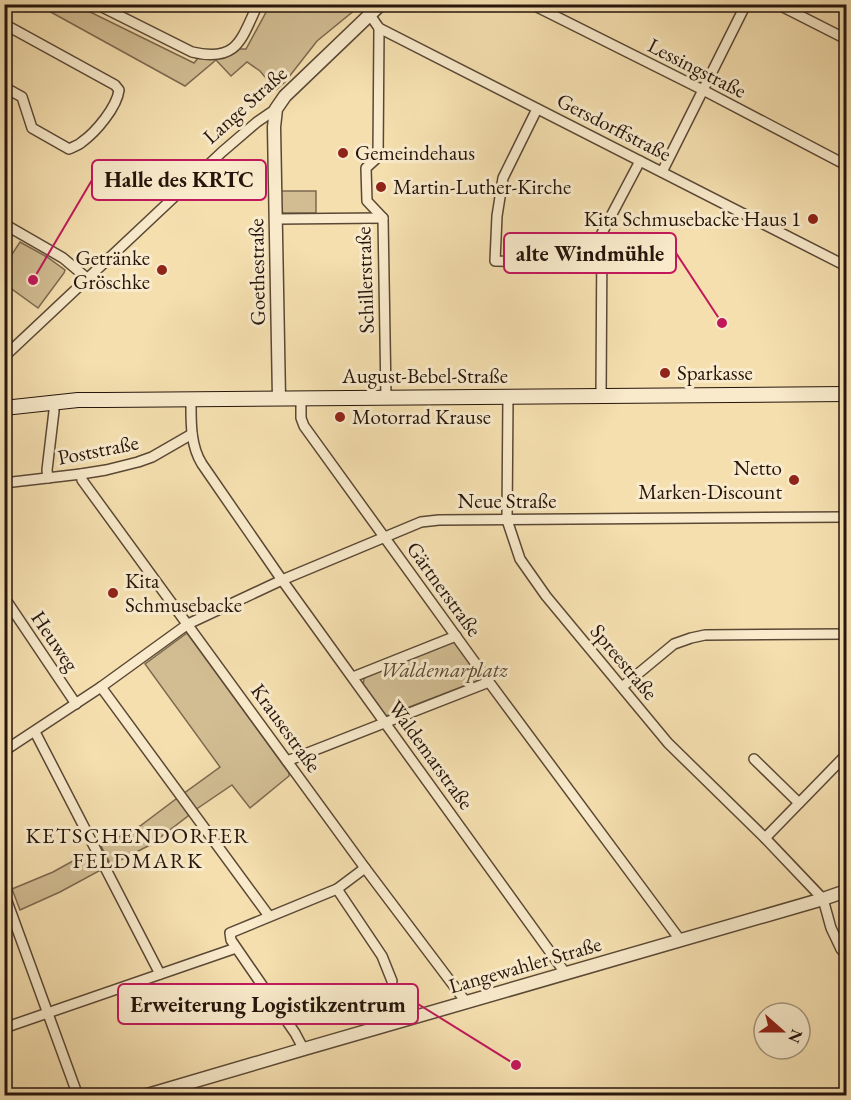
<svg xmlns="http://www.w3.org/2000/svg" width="851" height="1100" font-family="'EB Garamond',serif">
  <rect width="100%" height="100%" fill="#f5dfaf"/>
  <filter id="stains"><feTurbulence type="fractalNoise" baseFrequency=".00333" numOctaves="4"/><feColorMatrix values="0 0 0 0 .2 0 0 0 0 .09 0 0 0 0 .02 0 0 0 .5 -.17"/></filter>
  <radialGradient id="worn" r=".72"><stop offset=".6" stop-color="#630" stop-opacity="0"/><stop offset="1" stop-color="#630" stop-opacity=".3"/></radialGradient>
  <g fill="#d2bd93" stroke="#7c6950" stroke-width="1.5">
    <path d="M38,5H76L194,63L198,58C213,58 227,58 239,49H246L270,5H310L321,10L324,5L331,9L334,5H361L317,41L285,82L276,90L260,71L247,62L231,76L216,60L185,86Z"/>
    <polygon points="281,191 316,191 316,213 284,213 281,211"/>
    <polygon points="20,242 47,257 65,270 64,273 38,308 5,284 5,265"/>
    <polygon points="187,633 289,773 289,776 250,808 232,785 195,810 183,794 220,767 145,664"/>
    <polygon points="456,641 478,674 479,678 477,681 386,716 363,685 364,679 366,676"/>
    <polygon points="176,799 180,799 189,812 188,816 150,845 111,865 101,846 140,826"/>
    <polygon points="89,852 99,871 60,892 20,910 12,889 53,872"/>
  </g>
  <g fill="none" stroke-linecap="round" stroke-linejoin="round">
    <g stroke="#5a4835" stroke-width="12">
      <g id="minor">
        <path d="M96,4L192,52C238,63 241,39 258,4"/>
        <polyline points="531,4 703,90 846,165"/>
        <polyline points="777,4 846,39"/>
        <polyline points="370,15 379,28 846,266"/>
        <path d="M4,24L115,85L119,90C117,107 96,132 82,142C79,145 73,147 69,149L32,128L22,97L4,87"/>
        <polyline points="379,28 378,157 366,168 367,201 383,218 386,397"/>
        <polyline points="537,109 503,178 497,216 495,261 601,263"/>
        <polyline points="662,172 746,4"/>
        <polyline points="276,219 383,218"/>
        <polyline points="4,224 63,258 88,279"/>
        <polyline points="4,357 222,152 257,122 276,109"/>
        <polyline points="601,396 602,233 640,161"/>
        <polyline points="508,397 507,520 520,559 546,596 668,743 765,838 823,899 831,928 841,949 846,955"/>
        <polyline points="301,398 301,418 304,426 489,682 681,941"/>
        <path d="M191,399C191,421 190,445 202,464L282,580L566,974"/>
        <polyline points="81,474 82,480 365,868 466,1002"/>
        <polyline points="48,478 47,470 54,411 53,403"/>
        <polyline points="4,483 81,474 106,470 138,462 152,457 192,434"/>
        <polyline points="4,597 76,704"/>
        <polyline points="353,677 456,636"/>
        <polyline points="101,687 269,916"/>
        <polyline points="622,687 674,644 691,638 705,635 846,634"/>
        <polyline points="35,732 160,974"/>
        <polyline points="4,751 101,687 188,624 282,580 421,522 439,520 846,517"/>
        <polyline points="754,759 799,803"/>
        <polyline points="287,761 489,682"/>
        <polyline points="765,838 846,755"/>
        <polyline points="337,889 382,956 392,981"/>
        <polyline points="4,893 78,1096"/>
        <polyline points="4,1028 236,948"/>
        <polyline points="303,1048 295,1033 231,940 230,933 337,889 365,868"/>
      </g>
    </g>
    <g stroke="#5a4835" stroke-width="15">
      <g id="tertiary">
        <polyline points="279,398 274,127 276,109 285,96 381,4"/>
        <path d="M144,1096C370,1029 597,965 823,899L846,891"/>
      </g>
    </g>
    <g stroke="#26150c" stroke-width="16">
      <polyline id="secondary" points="4,408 78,400 105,400 846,394"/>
    </g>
    <use href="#minor" stroke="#f8eacb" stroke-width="9"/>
    <use href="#tertiary" stroke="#f8eacb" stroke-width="12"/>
    <use href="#secondary" stroke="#f8eacb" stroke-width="14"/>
  </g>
  <g fill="#8f2418" stroke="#f8eacb" stroke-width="2">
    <circle cx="343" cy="153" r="6"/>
    <circle cx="381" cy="187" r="6"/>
    <circle cx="813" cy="219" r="6"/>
    <circle cx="162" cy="270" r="6"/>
    <circle cx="665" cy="373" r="6"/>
    <circle cx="340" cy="417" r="6"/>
    <circle cx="794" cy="480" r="6"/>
    <circle cx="113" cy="593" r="6"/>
  </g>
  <g text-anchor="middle" stroke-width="6" stroke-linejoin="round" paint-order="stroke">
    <g font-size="21" fill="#26150c" stroke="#f8eacb">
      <text transform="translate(697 68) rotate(27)" y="7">Lessingstraße</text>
      <text transform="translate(245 105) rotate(-42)" y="7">Lange Straße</text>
      <text transform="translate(614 127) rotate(27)" y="7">Gersdorffstraße</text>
      <text transform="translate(257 272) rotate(-91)" y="7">Goethestraße</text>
      <text transform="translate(365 280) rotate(-92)" y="7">Schillerstraße</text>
      <text x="425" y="383">August-Bebel-Straße</text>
      <text transform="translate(98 450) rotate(-11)" y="7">Poststraße</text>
      <text x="507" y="508">Neue Straße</text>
      <text transform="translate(444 589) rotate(54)" y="7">Gärtnerstraße</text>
      <text transform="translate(55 641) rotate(56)" y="7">Heuweg</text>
      <text transform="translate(624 662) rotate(50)" y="7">Spreestraße</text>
      <text transform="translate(286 728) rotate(54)" y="7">Krausestraße</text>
      <text transform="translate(431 755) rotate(54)" y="7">Waldemarstraße</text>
      <text transform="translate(525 965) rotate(-16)" y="7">Langewahler Straße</text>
    </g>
    <g font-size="21" fill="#26150c" stroke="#f8eacb" text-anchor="start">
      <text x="355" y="160">Gemeindehaus</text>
      <text x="393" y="194">Martin-Luther-Kirche</text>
      <text x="801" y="226" text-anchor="end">Kita Schmusebacke Haus 1</text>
      <text x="150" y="265" text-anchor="end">Getränke<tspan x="150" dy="24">Gröschke</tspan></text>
      <text x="677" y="380">Sparkasse</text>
      <text x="352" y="424">Motorrad Krause</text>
      <text x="782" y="475" text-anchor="end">Netto<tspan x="782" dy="24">Marken-Discount</tspan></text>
      <text x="125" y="588">Kita<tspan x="125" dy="24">Schmusebacke</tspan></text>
    </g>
    <g font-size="21" font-style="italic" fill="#5a4734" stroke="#f8eacb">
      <text x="444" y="677">Waldemarplatz</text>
    </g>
    <g font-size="22" letter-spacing="1.5" fill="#26150c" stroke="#f8eacb">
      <text x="138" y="843">KETSCHENDORFER<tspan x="138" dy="25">FELDMARK</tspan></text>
    </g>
  </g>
  <path fill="none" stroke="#c2185b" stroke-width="2" d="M33 280L92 180M722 323L676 253M516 1065L418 1004"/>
  <g fill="#c2185b" stroke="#f8eacb" stroke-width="2">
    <circle cx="33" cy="280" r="6"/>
    <circle cx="722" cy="323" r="6"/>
    <circle cx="516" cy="1065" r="6"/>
  </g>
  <g fill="#f8eacb" stroke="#c2185b" stroke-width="2">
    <rect x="92" y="160" width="174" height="40" rx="6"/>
    <rect x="504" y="233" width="172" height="40" rx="6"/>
    <rect x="118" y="984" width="300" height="40" rx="6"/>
  </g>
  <g font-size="22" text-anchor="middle" font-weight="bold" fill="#26150c">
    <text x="179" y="187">Halle des KRTC</text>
    <text x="590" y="261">alte Windmühle</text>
    <text x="268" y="1012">Erweiterung Logistikzentrum</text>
  </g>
  <rect width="851" height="1100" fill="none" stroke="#f5dfaf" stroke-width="24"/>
  <rect x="6" y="6" width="839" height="1088" fill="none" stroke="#26150c" stroke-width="3"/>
  <rect x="12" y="12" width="827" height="1076" fill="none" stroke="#26150c" stroke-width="1.5"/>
  <g transform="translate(782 1031) rotate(111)"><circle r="28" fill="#f8eacb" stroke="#a4957f" stroke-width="1.5"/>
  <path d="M0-4.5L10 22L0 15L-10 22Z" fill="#8f2418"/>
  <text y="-9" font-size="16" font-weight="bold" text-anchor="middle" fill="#26150c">N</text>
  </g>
  <rect width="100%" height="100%" filter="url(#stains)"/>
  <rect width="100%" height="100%" fill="url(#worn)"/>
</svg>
